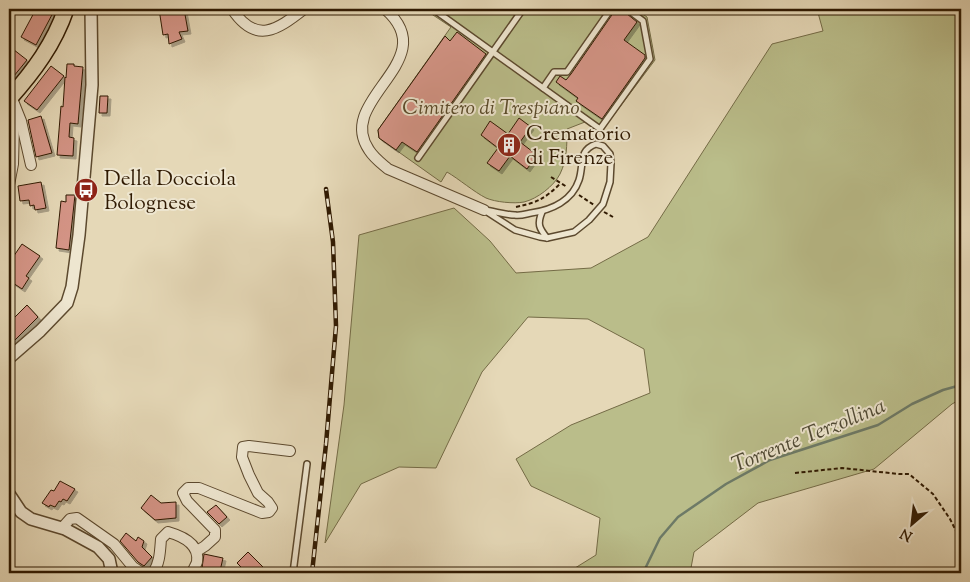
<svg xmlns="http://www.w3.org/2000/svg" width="970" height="582" font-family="'Sorts Mill Goudy',serif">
  <defs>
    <filter id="shadow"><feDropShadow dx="3" dy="3" stdDeviation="0" flood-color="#0004"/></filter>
  </defs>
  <rect width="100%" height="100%" fill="#e5d8b7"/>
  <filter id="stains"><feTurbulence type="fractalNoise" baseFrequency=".004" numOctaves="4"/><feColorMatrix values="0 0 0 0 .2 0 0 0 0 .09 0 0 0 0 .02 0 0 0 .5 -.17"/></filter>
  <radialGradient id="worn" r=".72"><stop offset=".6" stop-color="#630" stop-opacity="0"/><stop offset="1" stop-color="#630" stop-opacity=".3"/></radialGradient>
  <g fill="#babd8a" stroke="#746b46">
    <path d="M424,9H635L647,17L655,60L601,132L585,122L567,129C567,145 567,160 560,174C554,186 537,199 524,202C514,204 495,202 486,198C474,192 459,179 447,172L441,182L379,138L378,130L451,27Z"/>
    <polygon points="817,9 961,9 961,399 952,404 874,469 758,503 694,552 690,573 567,573 596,555 600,518 531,486 516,459 571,425 650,393 644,349 588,319 528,317 482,372 436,468 399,467 361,484 325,543 344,405 359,235 454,208 490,241 516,273 591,268 648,237 772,44 823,31"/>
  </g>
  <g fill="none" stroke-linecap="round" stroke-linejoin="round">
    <polyline stroke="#6d7a67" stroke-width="2.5" points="643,573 660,538 678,517 726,484 770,460 878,425 912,404 943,390 961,385"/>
  </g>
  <g fill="#d59587" stroke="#2f1901" filter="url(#shadow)">
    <polygon points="36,9 55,9 36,45 21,37"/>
    <polygon points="159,9 184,9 188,31 179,32 182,39 169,44 168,34 163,35"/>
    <polygon points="616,9 621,9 637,22 624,40 645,55 645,58 602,119 576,101 578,98 556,82 560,76 566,80 571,74"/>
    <polygon points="457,32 486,54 417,152 402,142 396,150 379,138 378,130 445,36 450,41"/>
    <polygon points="9,46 27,60 9,82"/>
    <polygon points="67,64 74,64 74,66 83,67 78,124 70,123 69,137 74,138 73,156 57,155 61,106 63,107 65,77 66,78"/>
    <polygon points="51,66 64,76 37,110 24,101"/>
    <polygon points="100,96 108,96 107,113 99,113"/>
    <polygon points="41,116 52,153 36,157 28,120"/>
    <polygon points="519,118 531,127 520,142 537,155 527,169 510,156 499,171 487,163 498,148 481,135 490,121 508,134"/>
    <polygon points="41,182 46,208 35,210 34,205 30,206 29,200 20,201 18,186"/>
    <polygon points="66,195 75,195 69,250 56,248 61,201 66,202"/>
    <polygon points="22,244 40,256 26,276 29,278 22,289 10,281 13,278 9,275 9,263"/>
    <polygon points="27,305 38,317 9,346 9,323"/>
    <polygon points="60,481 75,489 67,501 63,499 61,502 59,501 55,507 50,505 49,507 42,503 51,490 54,491"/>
    <polygon points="151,495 161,503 176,502 176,518 155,520 141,508"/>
    <polygon points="216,505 227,517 219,524 207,512"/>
    <polygon points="126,533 136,541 138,537 144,541 142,547 152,557 144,566 138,562 120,541"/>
    <polygon points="248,552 269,573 247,573 237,563"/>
    <polygon points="204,554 223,558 220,571 202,568"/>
  </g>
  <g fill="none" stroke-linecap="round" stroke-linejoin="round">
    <g stroke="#5c492e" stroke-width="8">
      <g id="service">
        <polyline points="433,9 600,129 650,59 643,21 627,9"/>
        <polyline points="543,88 554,72 567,72 611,9"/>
        <path d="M596,144L603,146L610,154L611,163L610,182L603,204L589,220L574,232L547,238L540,237L515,230L484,210C494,211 505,215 515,215C520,216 526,214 531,213C551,210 572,201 579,180C584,165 578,150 596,144Z"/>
        <polyline points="418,158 523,9"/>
        <path d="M542,212C537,224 539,228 547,238"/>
        <polyline points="293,573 307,464"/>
      </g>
    </g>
    <g stroke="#5c492e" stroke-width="12">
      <g id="minor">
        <path d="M232,9C256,45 277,30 304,9"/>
        <path d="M385,9C445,61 334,99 369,150C374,158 381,163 388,169L484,210"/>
        <polyline points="11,96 21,121 31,165"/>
        <polyline points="9,114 14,125 13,164 9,185"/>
        <polyline points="62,528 70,519 77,518 114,544 133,567 142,573"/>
        <polyline points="197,551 205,546 215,537 215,530 187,501 183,493 188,488 199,488 262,513 269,512 272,508 268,502 258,493 249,475 242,457 243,447 249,446 290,451"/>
        <path d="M153,573C160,563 160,551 161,539L168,532C182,536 200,544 197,562C196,565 193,570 192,573"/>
      </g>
    </g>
    <g stroke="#5c492e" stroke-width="14">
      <g id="tertiary">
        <polyline points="9,358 40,331 67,303 72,287 79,235 92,85 91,9"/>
        <polyline points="9,494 21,512 31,519 65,529 98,547 109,559 112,573"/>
      </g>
    </g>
    <g stroke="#2f1901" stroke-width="18">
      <path id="primary" d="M9,99C34,71 54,44 66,9"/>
    </g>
    <g stroke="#2f1901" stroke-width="2" stroke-dasharray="4 2.5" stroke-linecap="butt">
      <polyline points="551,177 567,187"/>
      <polyline points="579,195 594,205"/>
      <path d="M516,207C539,202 544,199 561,183"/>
      <polyline points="604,212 613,217"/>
      <polyline points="795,473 842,468 899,474 909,474 933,494 950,519 961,541"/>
    </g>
    <use href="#service" stroke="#eee6d0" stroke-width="5"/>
    <use href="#minor" stroke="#eee6d0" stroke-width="10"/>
    <use href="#tertiary" stroke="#eee6d0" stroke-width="11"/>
    <use href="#primary" stroke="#e5d8b7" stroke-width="15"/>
    <g stroke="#2f1901" stroke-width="4.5">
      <polyline id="rail" points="312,573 326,444 336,326 333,242 326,189"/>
    </g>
    <use href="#rail" stroke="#eee6d0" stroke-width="2.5" stroke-dasharray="8" stroke-linecap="butt"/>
  </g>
  <defs>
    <g id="building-disc" transform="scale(1.25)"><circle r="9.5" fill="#8f2418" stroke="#eee6d0"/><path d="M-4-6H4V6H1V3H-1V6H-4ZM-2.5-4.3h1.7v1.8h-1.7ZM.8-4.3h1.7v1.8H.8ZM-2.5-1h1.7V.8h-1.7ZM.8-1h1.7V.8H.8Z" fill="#fff"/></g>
    <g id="bus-disc" transform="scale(1.25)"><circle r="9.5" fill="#8f2418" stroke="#eee6d0"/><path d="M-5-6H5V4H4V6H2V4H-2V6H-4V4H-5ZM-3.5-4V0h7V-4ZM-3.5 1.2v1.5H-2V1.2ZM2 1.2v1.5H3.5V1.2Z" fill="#fff"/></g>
  </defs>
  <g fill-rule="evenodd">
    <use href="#building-disc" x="509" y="145"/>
    <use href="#bus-disc" x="86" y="190"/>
  </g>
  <g text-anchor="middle" stroke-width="4" stroke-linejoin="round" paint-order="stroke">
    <g font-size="21" font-style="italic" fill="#594a2a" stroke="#eee6d0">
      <text x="491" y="114">Cimitero di Trespiano</text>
    </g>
    <g font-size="21" fill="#2f1901" stroke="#eee6d0" text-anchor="start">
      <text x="526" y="140">Crematorio<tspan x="526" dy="24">di Firenze</tspan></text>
      <text x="104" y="185">Della Docciola<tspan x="104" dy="24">Bolognese</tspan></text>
    </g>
    <g font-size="22" font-style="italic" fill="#4e4934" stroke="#eee6d0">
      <text transform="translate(808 434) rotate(-22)" y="8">Torrente Terzollina</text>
    </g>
  </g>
  <rect width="970" height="582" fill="none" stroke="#e5d8b7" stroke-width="30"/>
  <rect x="10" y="10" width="950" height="562" fill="none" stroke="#2f1901" stroke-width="2.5"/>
  <rect x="15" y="15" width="940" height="552" fill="none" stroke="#2f1901"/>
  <g transform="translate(912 524) rotate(208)" stroke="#eee6d0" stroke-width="4" paint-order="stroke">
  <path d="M0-4L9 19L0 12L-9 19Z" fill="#2f1901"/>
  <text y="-8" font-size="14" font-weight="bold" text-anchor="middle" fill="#2f1901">N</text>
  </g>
  <rect width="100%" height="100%" filter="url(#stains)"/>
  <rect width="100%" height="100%" fill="url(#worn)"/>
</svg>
